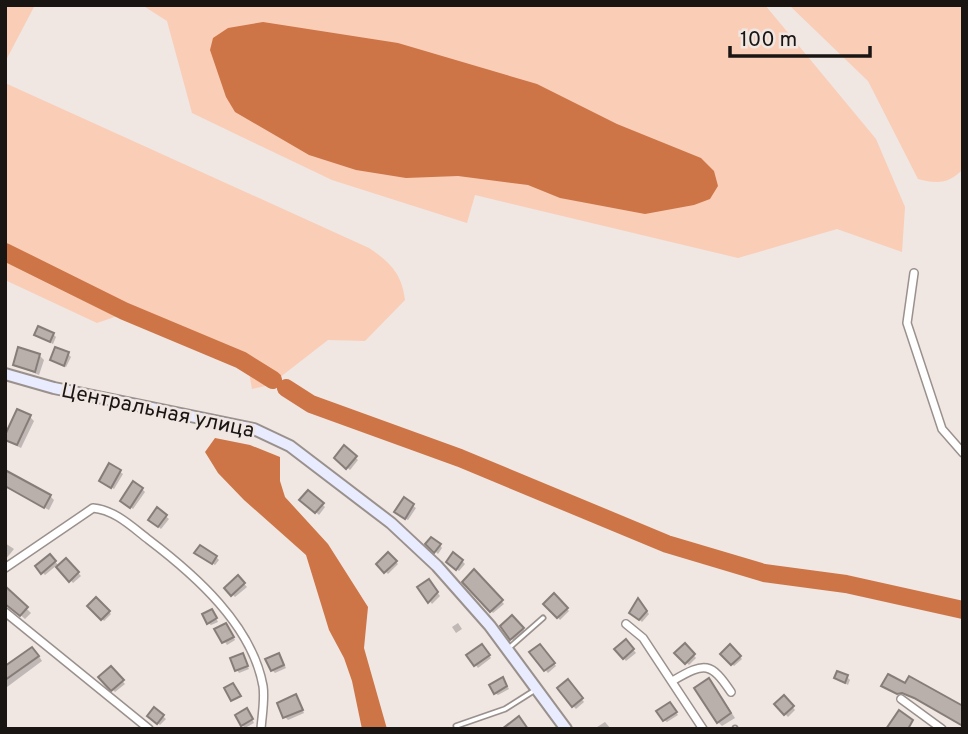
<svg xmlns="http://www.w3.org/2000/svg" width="968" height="734" font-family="Overpass,sans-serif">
  <rect width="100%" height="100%" fill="#f0e6e2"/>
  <g fill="#facdb7">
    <polygon points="5,5 35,5 5,62"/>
    <polygon points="142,5 765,5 876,139 905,207 902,252 837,229 738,258 475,195 467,223 332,180 192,113 167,21"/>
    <path d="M789,5H963V169C949,184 937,184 918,179L868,81Z"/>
    <path d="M5,83L369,248C390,262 402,274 405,300L365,341L328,340L270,385L252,389L246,356L205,336L126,313L97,323L5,280Z"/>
  </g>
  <g fill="#cd7546">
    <polygon points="263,22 398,43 537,84 617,124 701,158 714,171 718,186 710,199 694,205 645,214 560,198 528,185 458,176 406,178 356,170 309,155 235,112 226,97 210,50 213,38 228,28"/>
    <polygon points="215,438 250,445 280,457 280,481 285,497 328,544 368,607 364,648 387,729 362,729 352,681 344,658 329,630 306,555 244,500 218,473 205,452"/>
  </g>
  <g fill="#0003">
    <polygon points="53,334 56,337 53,344 36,335"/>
    <polygon points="68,354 71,357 66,367 52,360"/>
    <polygon points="39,355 44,360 39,375 15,365"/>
    <polygon points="30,417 34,421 21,448 5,440 5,433 8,434"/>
    <polygon points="345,448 358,460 350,470 336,458"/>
    <polygon points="5,472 50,496 54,500 49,510 5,487"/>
    <polygon points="120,472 123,474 114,489 104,483"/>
    <polygon points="142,489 145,492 133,509 125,503"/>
    <polygon points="308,492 325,507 319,515 302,499"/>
    <polygon points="404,500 416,508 408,520 399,515"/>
    <polygon points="158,510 169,519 161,529 153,522"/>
    <polygon points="5,543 14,549 5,560"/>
    <polygon points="428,544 440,545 442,548 438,554"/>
    <polygon points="388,554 398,564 388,574 378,564"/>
    <polygon points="199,555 216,557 219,560 215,565"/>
    <polygon points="50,556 60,567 66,560 81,576 73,583 57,565 45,575 38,567"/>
    <polygon points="462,561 465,564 459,571 451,565"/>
    <polygon points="475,572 504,604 493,613 465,582"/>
    <polygon points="238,577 247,587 235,597 226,588"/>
    <polygon points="431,584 440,596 432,604 419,587"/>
    <polygon points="5,588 31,613 25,619 5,601"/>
    <polygon points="554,596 569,611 560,620 546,604"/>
    <polygon points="96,600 111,614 104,621 89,606"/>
    <polygon points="640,603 649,614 642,622 631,612"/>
    <polygon points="214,614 218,622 211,625 208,623"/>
    <polygon points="512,617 525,631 514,641 512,639"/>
    <polygon points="458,623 462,629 456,633 452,627"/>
    <polygon points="228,628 235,640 227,645 217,629"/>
    <polygon points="626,641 636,653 626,661 616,649"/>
    <polygon points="539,646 556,666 548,673 531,653"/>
    <polygon points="685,646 696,658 689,665 677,653"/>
    <polygon points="730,647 742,659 734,666 723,654"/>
    <polygon points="485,649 491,658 478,668 469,656"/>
    <polygon points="37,653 42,661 7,687 5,668"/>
    <polygon points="242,655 249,669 239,673 237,670"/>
    <polygon points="281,658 286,668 275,673 272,670"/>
    <polygon points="111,668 125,684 115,692 101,677"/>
    <polygon points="847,677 850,680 848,685 836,678"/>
    <polygon points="505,682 509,689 498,695 495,693"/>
    <polygon points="570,684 584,702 576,709 573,706"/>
    <polygon points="713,685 735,718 722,726 718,722"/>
    <polygon points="296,696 304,713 288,720 285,717"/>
    <polygon points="784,697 795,710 788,717 776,704"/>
    <polygon points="672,707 678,715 667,722 664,720"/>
    <polygon points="154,709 166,719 160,725 149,716"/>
    <polygon points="249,713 254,723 245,728 242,725"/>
    <polygon points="605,722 611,729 594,729"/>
  </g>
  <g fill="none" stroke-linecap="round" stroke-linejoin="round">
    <g stroke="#cd7546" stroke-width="18">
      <polyline points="5,252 124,311 241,360 273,380"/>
      <polyline points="286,388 311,404 460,458 667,544 764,573 846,584 963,610"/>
    </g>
  </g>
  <g fill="#b9b0ab" stroke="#867d79" stroke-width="2">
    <polygon points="38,326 54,333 50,342 34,335"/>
    <polygon points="18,347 40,354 35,372 13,365"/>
    <polygon points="55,347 69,352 64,366 50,360"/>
    <polygon points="17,409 31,415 17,445 5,440 5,435"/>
    <polygon points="344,445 357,456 346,469 334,458"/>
    <polygon points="109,463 121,470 111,488 99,481"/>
    <polygon points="5,470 51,495 44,508 5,486"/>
    <polygon points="133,481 143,488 130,508 120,501"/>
    <polygon points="308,490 324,503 315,513 299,500"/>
    <polygon points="404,497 414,504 405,519 394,512"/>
    <polygon points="157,507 167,515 158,527 148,520"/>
    <polygon points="431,537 441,544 434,553 425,544"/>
    <polygon points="200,545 217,556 212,564 194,553"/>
    <polygon points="388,552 397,561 384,573 376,564"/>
    <polygon points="453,552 463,560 456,570 446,562"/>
    <polygon points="50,554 56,561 41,574 35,566"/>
    <polygon points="66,558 79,572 69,582 56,567"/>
    <polygon points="474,569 503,600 490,612 462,582"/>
    <polygon points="238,575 245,583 231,596 224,588"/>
    <polygon points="429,579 438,592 428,603 417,587"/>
    <polygon points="5,586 28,607 20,616 5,604"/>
    <polygon points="554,593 568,608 557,618 543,604"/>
    <polygon points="96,597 110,611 101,620 87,606"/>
    <polygon points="638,598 647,611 639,620 629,613"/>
    <polygon points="212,609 217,618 207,624 202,614"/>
    <polygon points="512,615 524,628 510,640 500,626"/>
    <polygon points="226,623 234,637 222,643 214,629"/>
    <polygon points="626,639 634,649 623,659 614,649"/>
    <polygon points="685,643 695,654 685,664 674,653"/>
    <polygon points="482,644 490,655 474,666 466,655"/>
    <polygon points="540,644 555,663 544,671 529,652"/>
    <polygon points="730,644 741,656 731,665 720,654"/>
    <polygon points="32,647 39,656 5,680 5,666"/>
    <polygon points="243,653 248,666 235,671 230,658"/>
    <polygon points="279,653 284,665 271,671 265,659"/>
    <polygon points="111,666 124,680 111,691 98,677"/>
    <polygon points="837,671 848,675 845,683 834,678"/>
    <polygon points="888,674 905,683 909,676 963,706 963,726 914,698 902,693 897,694 881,686"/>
    <polygon points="503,677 507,686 494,694 489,685"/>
    <polygon points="709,678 731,713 717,723 694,688"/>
    <polygon points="568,679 583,698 572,707 557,688"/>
    <polygon points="233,683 241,696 231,701 224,688"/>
    <polygon points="296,694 303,710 283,718 277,703"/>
    <polygon points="784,695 794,706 784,715 774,704"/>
    <polygon points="670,702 677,712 663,721 656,711"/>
    <polygon points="154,707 164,715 157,724 147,716"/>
    <polygon points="247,708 253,719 241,726 235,715"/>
    <polygon points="899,710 913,720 908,729 886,729"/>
    <polygon points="519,716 528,729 502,729"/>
  </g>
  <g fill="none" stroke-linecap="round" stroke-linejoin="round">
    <g stroke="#9a918d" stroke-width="7">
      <g id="lane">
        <polyline points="509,648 543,618"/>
        <polyline points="456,726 505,709 535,690"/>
        <polyline points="735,729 735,728"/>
      </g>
    </g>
    <g stroke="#9a918d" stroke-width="10">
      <g id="street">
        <polyline points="914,273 907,323 942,429 963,453"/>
        <path d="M5,568L93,508C115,510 132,527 149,540C195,575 252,625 263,686C265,699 262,715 261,729"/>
        <polyline points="5,612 149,729"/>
        <polyline points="626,624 643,638 703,729"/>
        <path d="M674,680C705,662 711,662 731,692"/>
        <polyline points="901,699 942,729"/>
      </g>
    </g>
    <g stroke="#9a918d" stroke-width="14">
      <polyline id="secondary" points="5,374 54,388 254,429 290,446 391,523 437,566 490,626 566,729"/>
    </g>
    <use href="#lane" stroke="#fff" stroke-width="3.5"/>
    <use href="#street" stroke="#fff" stroke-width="7"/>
    <use href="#secondary" stroke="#e9ebfe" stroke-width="10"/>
  </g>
  <g text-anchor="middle" stroke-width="5" stroke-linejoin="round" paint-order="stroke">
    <g font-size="21" fill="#181513" stroke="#f0e6e2">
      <text transform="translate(158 410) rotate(12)" y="7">Центральная улица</text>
    </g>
  </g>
  <rect width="968" height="734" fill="none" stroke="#181513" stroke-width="14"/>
  <path d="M730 46v10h140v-10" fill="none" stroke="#181513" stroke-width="3.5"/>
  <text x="740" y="46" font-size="21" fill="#181513" stroke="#f0e6e2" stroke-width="5" paint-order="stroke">100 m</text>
</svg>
